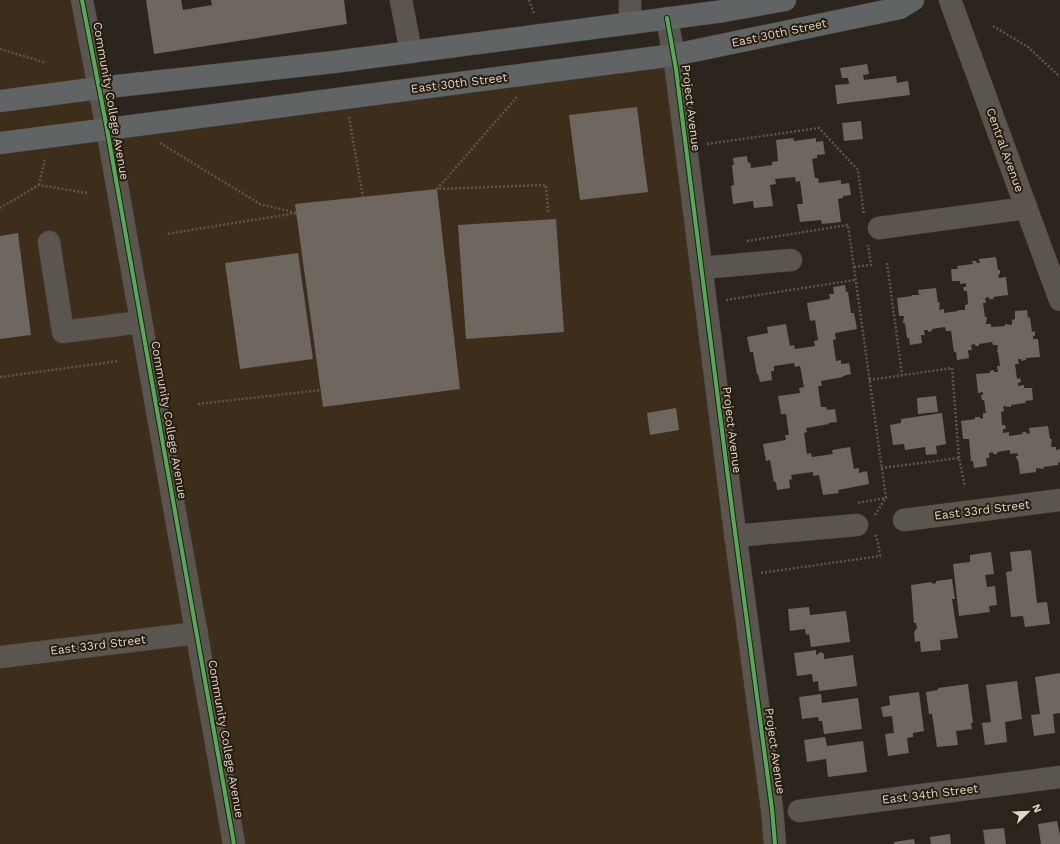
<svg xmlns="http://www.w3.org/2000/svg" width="1060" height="844" font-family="'Work Sans',sans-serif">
  <rect width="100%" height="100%" fill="#2c251d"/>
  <polygon fill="#3c2e1a" points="0,0 82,0 107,129 674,55 775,844 0,844"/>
  <g fill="#6d6760">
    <polygon points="146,0 181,0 183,10 212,5 211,0 344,0 347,24 154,54"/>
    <polygon points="867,64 869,74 863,75 864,80 896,76 897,83 908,81 910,95 837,104 835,85 849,84 848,78 842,78 840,68"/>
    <polygon points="637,107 648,192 580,200 569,115"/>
    <polygon points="861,121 863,139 844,141 842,123"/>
    <polygon points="793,138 794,141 816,138 816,142 823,141 825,154 817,155 817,158 812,159 815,178 818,178 819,183 841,180 841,184 849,183 851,195 843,196 843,198 838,199 841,222 822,224 821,220 800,222 797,204 803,204 800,181 796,182 795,177 775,179 776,184 770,185 773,206 754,208 753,201 733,204 731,186 734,185 732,165 734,165 733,158 747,156 748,163 750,162 751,168 772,165 772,162 778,161 776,140"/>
    <polygon points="437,189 460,389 323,407 295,204"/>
    <polygon points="556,219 564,332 466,339 458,225"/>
    <polygon points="18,233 31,335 0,339 0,236"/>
    <polygon points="298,253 313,359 240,369 225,263"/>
    <polygon points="996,257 998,270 1000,270 1000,274 998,275 999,278 1006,277 1008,295 993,297 994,299 989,299 989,297 985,298 986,303 983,303 985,317 987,317 986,324 991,324 991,327 1005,326 1005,324 1012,325 1012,320 1015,319 1015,311 1027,310 1028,318 1030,317 1032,332 1035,331 1035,336 1033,336 1033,339 1038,339 1040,357 1026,358 1026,360 1021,361 1021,359 1018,359 1019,364 1015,364 1017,379 1020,378 1021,382 1018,383 1018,386 1024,385 1024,388 1032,388 1033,400 1025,401 1026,403 1011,405 1011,407 1003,406 1004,411 1001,412 1002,425 1005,425 1006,429 1003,429 1003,433 1009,432 1009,436 1023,434 1022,432 1026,432 1027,434 1030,433 1029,428 1048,426 1050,439 1052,439 1051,447 1056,447 1056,450 1060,449 1060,462 1058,463 1058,465 1043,467 1044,469 1036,468 1036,472 1020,474 1018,460 1017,460 1016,456 1018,456 1017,453 1010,454 1010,450 997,452 997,454 993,454 993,452 989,453 989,458 986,458 987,466 974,468 973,461 971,461 969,439 963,439 961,421 975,419 975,417 980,417 980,419 983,418 983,413 986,413 984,400 982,400 981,395 983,395 983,392 978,393 976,374 990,373 990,371 994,370 994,372 998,372 997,366 1000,366 998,352 997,353 998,345 993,345 992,342 979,344 979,346 975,346 975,344 971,345 972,350 968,350 969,358 957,360 956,352 954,352 951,331 946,331 945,327 932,329 932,331 928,332 928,330 924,330 925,335 921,335 922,343 910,345 909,338 907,338 905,323 903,323 904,316 899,316 897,298 912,296 911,295 919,295 918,290 936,288 938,303 940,302 939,310 944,309 944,313 958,311 958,310 965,310 965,305 968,304 967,291 964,291 963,287 966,287 966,283 960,284 960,281 952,281 951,269 958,269 957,266 973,264 972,261 976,261 977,263 980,263 979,259"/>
    <polygon points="845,285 846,292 848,292 851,313 854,313 857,329 835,333 836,339 833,340 836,361 841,360 841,364 849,363 851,374 843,376 843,377 821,381 822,386 818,386 821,407 826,407 827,410 835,409 837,422 828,423 829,424 806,428 807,432 804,433 807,454 811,453 812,457 833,454 832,450 850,447 854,469 859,468 859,473 867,471 869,484 838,490 839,493 823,495 819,475 813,476 813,472 791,475 792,479 789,480 790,488 777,490 776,482 774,482 770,460 766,461 763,444 786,440 785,435 789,435 786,414 781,414 778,396 800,393 799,388 804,387 800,366 795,367 794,363 774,366 774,371 771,371 772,380 760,382 758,374 757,374 753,352 750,352 747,337 768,333 767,327 786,324 790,346 794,345 795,349 815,346 814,341 818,340 815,320 810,321 807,303 830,299 829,294 834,294 833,287"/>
    <polygon points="936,396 938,412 918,414 917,398"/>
    <polygon points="676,408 679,430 650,435 647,413"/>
    <polygon points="942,413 946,444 936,446 937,454 926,455 925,447 905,450 904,444 893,445 890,425 901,423 901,419"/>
    <polygon points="1031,550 1037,603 1047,602 1050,624 1025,627 1023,616 1011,617 1006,572 1012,571 1010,552"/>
    <polygon points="991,552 994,574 985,575 987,587 995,586 997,605 989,606 990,612 959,616 953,564 970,562 970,555"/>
    <polygon points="952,579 955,599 952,599 958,638 940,640 941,650 921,652 920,641 915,642 914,632 917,628 916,623 914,623 911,585 932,582 932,584 936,583 936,581"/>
    <polygon points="809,607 810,615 846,611 850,642 811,647 809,634 806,635 805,629 790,631 788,609"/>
    <polygon points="816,650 816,655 821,652 824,654 824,659 853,655 857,686 819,691 818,681 813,682 812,674 797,676 794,653"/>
    <polygon points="1060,673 1060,713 1053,714 1055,733 1034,736 1031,715 1040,714 1035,677"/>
    <polygon points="1017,681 1022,719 1005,722 1007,742 985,745 982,723 991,722 986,685"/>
    <polygon points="968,684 973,723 971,723 972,729 956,731 958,745 937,747 932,714 929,714 926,692 938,690 938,688"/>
    <polygon points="919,692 924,731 913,733 913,737 907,738 909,753 888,756 885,734 894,733 892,716 883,717 881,707 890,705 889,696"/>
    <polygon points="821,694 822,703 858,698 862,729 824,734 822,721 819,721 818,717 802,719 799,697"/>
    <polygon points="825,737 827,746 863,741 867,772 828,777 826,759 807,762 804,740"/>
    <polygon points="1057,821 1060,835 1060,844 1041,844 1038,824"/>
    <polygon points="1004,828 1006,844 985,844 983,830"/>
    <polygon points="950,834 951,844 931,844 930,837"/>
    <polygon points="914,839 915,844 894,844 894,842"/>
  </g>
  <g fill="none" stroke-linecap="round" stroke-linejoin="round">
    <g stroke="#48423c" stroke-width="23">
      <g id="minor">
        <polyline points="82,0 107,129 234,844"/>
        <polyline points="401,0 411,52"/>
        <polyline points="950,0 1060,300"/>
        <polyline points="667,18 676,69 733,517 772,809 775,844"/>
        <polyline points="630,23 630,0"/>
        <polyline points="879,228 1026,208"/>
        <polyline points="49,242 63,332 141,322"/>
        <polyline points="701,268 791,260"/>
        <polyline points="904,520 1060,500"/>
        <polyline points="735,536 857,525"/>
        <polyline points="0,657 197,633"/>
        <polyline points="799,811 1060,777"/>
      </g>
    </g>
    <g stroke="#48423c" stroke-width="23">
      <g id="major">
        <polyline points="0,101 99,88 334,62 724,11 785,0"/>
        <polyline points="0,143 674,55 900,8 913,0"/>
      </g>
    </g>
    <g stroke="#5b5651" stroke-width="2.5" stroke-dasharray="2 2" stroke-linecap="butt">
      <polyline points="529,0 534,14"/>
      <polyline points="993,26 1028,47 1060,77"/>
      <polyline points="0,49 46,63"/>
      <polyline points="517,97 437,189 546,185 548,213"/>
      <polyline points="349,117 363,197"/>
      <polyline points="160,143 260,204 297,213 166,234"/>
      <polyline points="707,144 819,128 858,170 864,215"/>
      <polyline points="39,185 45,158"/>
      <polyline points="0,208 39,185 87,193"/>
      <polyline points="747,241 848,225 886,498 857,503"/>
      <polyline points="887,263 902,375"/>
      <polyline points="854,267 871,265 868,245"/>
      <polyline points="726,300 855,280"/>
      <polyline points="0,377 119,361"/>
      <polyline points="869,380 952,368 959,458"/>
      <polyline points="198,404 321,390"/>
      <polyline points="881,468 959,458 965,487"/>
      <polyline points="875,515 885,499"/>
      <polyline points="761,573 880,556 878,542 875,534"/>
    </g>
    <use href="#minor" stroke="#5b554f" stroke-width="22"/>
    <use href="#major" stroke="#616464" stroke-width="22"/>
    <g stroke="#281d0e" stroke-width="6">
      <g id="cycleway">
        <polyline points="82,0 107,129 234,844"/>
        <polyline points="667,18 676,69 733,517 772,809 775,844"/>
      </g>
    </g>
    <use href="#cycleway" stroke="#51ab58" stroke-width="4"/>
  </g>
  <g text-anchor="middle" stroke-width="4" stroke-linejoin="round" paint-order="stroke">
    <g font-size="12" fill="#ddd5cc" stroke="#281d0e">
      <text transform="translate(779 33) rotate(-12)" y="4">East 30th Street</text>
      <text transform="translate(459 83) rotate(-7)" y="4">East 30th Street</text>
      <text transform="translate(111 101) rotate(80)" y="4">Community College Avenue</text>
      <text transform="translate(691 108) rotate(83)" y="4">Project Avenue</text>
      <text transform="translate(1005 150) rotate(70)" y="4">Central Avenue</text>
      <text transform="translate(169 420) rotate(80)" y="4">Community College Avenue</text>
      <text transform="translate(732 430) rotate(83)" y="4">Project Avenue</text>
      <text transform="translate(982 510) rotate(-7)" y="4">East 33rd Street</text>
      <text transform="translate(98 645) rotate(-7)" y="4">East 33rd Street</text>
      <text transform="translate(226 739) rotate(80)" y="4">Community College Avenue</text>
      <text transform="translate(775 751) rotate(82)" y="4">Project Avenue</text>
      <text transform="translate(930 794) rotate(-7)" y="4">East 34th Street</text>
    </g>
  </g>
  <g transform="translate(1028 812) rotate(67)" stroke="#281d0e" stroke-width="3" paint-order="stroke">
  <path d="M0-3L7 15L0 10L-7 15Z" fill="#ddd5cc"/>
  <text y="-6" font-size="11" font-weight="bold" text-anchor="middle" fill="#ddd5cc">N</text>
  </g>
</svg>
